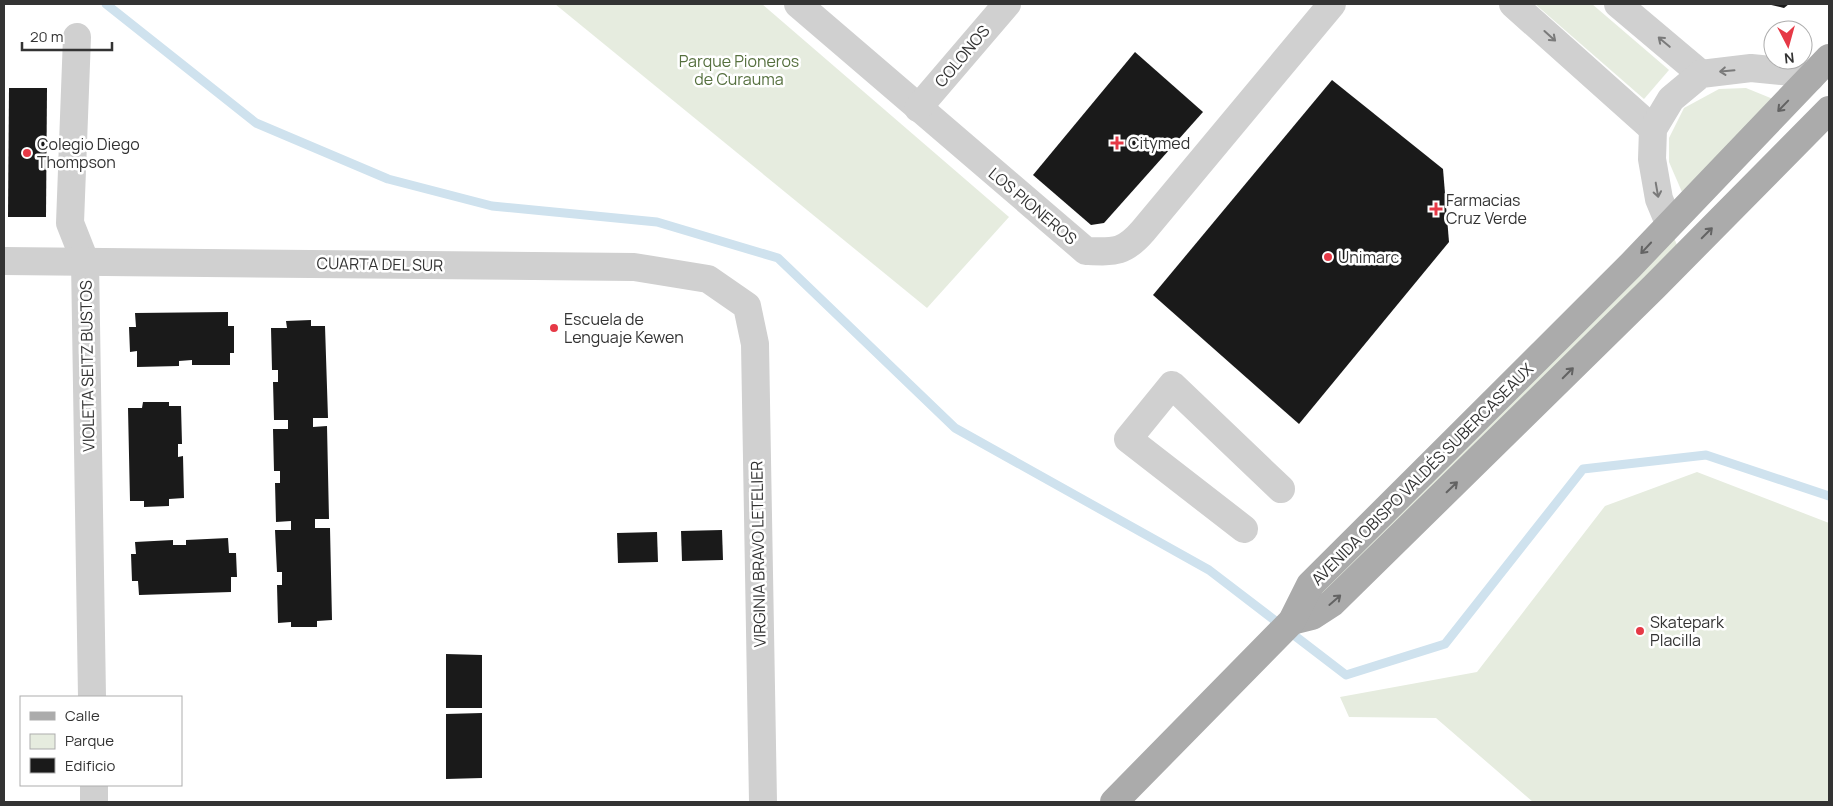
<svg xmlns="http://www.w3.org/2000/svg" width="1833" height="806" font-family="Manrope,sans-serif">
  <rect width="100%" height="100%" fill="#fff"/>
  <g fill="#e6ecdf">
    <polygon points="555,4 762,4 1009,217 927,308"/>
    <polygon points="1535,4 1592,4 1669,70 1644,99"/>
    <polygon points="1746,88 1773,99 1682,192 1669,162 1669,138 1684,108 1719,89"/>
    <polygon points="1674,238 1677,245 1321,600 1314,594"/>
    <polygon points="1697,472 1829,523 1829,802 1533,802 1436,718 1349,717 1340,697 1477,672 1605,506"/>
  </g>
  <g fill="none" stroke-linecap="round" stroke-linejoin="round">
    <polyline stroke="#cfe2ee" stroke-width="9" points="106,4 256,123 388,179 492,206 657,222 778,258 955,428 1209,570 1346,675 1445,644 1583,469 1706,455 1829,496"/>
  </g>
  <g fill="#1a1a1a">
    <polygon points="1767,4 1789,4 1784,8"/>
    <polygon points="1135,52 1203,112 1104,223 1091,225 1033,175"/>
    <polygon points="1332,80 1443,169 1449,242 1299,424 1153,295"/>
    <polygon points="9,88 47,88 46,217 8,217"/>
    <polygon points="228,312 228,326 234,326 234,353 230,353 230,365 192,365 192,360 179,361 179,366 137,367 137,351 130,352 129,327 136,327 135,313"/>
    <polygon points="311,320 311,326 325,326 328,418 313,418 313,427 327,426 329,519 315,519 315,528 330,528 332,620 317,621 317,627 291,627 291,622 278,623 277,585 282,585 282,572 277,572 275,530 291,530 291,521 276,522 275,483 280,483 280,471 274,471 273,429 288,429 288,420 274,420 273,382 278,382 278,370 272,370 271,328 287,328 286,321"/>
    <polygon points="143,402 169,402 169,406 181,406 182,444 178,444 178,457 183,456 184,498 169,499 169,506 144,507 144,501 130,501 128,408 142,408"/>
    <polygon points="722,530 723,560 682,561 681,531"/>
    <polygon points="657,532 658,562 618,563 617,533"/>
    <polygon points="228,538 229,553 236,553 237,577 231,577 231,592 139,595 138,581 132,581 131,554 136,554 135,542 173,540 173,545 186,545 186,540"/>
    <polygon points="446,654 482,655 482,708 446,708"/>
    <polygon points="482,713 482,778 446,779 446,714"/>
  </g>
  <g fill="none" stroke-linecap="round" stroke-linejoin="round">
    <g stroke="#d0d0d0" stroke-width="28">
      <path d="M798,4L1086,251C1115,252 1124,253 1143,231L1332,4"/>
      <polyline points="1513,4 1653,129"/>
      <polyline points="1618,4 1701,74"/>
      <polyline points="77,37 70,223 85,261 92,697"/>
      <polyline points="918,108 1007,4"/>
      <polyline points="1669,223 1659,199 1652,159 1653,129 1671,99 1701,74 1751,68 1792,72 1810,78"/>
      <polyline points="4,261 634,267 708,279 747,306 755,344 763,802"/>
      <polyline points="1244,529 1128,439 1172,385 1281,489"/>
      <polyline points="94,785 94,802"/>
    </g>
    <g stroke="#ababab" stroke-width="28">
      <polyline points="1292,621 1312,616 1332,603 1654,287 1829,110"/>
      <polyline points="1114,802 1292,621 1310,585 1630,266 1829,58"/>
    </g>
  </g>
  <defs><path id="oneway-shaft" d="M-6 0H5M1.5-3L5.5 0L1.5 3" fill="none" stroke-width="1.6" stroke-linecap="round" stroke-linejoin="round" transform="scale(1.25)"/></defs>
  <g stroke="#7a7a7a">
    <use href="#oneway-shaft" transform="translate(1550 36) rotate(42)"/>
    <use href="#oneway-shaft" transform="translate(1664 42) rotate(-140)"/>
    <use href="#oneway-shaft" transform="translate(1727 71) rotate(175)"/>
    <use href="#oneway-shaft" transform="translate(1657 190) rotate(80)"/>
  </g>
  <g stroke="#636363">
    <use href="#oneway-shaft" transform="translate(1783 106) rotate(134)"/>
    <use href="#oneway-shaft" transform="translate(1707 233) rotate(-45)"/>
    <use href="#oneway-shaft" transform="translate(1646 248) rotate(133)"/>
    <use href="#oneway-shaft" transform="translate(1568 373) rotate(-45)"/>
    <use href="#oneway-shaft" transform="translate(1452 487) rotate(-44)"/>
    <use href="#oneway-shaft" transform="translate(1335 600) rotate(-41)"/>
  </g>
  <g fill="#e63946" stroke="#fff" stroke-width="2">
    <path d="M1114.5 135.5h5v5h5v5h-5v5h-5v-5h-5v-5h5z"/>
    <circle cx="27" cy="153" r="5"/>
    <path d="M1433.5 201.5h5v5h5v5h-5v5h-5v-5h-5v-5h5z"/>
    <circle cx="1328" cy="257" r="5"/>
    <circle cx="554" cy="328" r="5"/>
    <circle cx="1640" cy="631" r="5"/>
  </g>
  <g text-anchor="middle" stroke-width="5" stroke-linejoin="round" paint-order="stroke">
    <g font-size="16" fill="#333" stroke="#fff">
      <text transform="translate(962 56) rotate(-50)" y="6">COLONOS</text>
      <text transform="translate(1033 206) rotate(40)" y="6">LOS PIONEROS</text>
      <text transform="translate(380 264) rotate(1)" y="6">CUARTA DEL SUR</text>
      <text transform="translate(87 366) rotate(-91)" y="6">VIOLETA SEITZ BUSTOS</text>
      <text transform="translate(1422 474) rotate(-45)" y="6">AVENIDA OBISPO VALDÉS SUBERCASEAUX</text>
      <text transform="translate(758 554) rotate(-91)" y="6">VIRGINIA BRAVO LETELIER</text>
    </g>
    <g font-size="16" fill="#56703f" stroke="#fff">
      <text x="739" y="67">Parque Pioneros<tspan x="739" dy="18">de Curauma</tspan></text>
    </g>
    <g font-size="16" fill="#333" stroke="#fff" text-anchor="start">
      <text x="1128" y="149">Citymed</text>
      <text x="37" y="150">Colegio Diego<tspan x="37" dy="18">Thompson</tspan></text>
      <text x="1446" y="206">Farmacias<tspan x="1446" dy="18">Cruz Verde</tspan></text>
      <text x="1338" y="263">Unimarc</text>
      <text x="564" y="325">Escuela de<tspan x="564" dy="18">Lenguaje Kewen</tspan></text>
      <text x="1650" y="628">Skatepark<tspan x="1650" dy="18">Placilla</tspan></text>
    </g>
  </g>
  <rect width="1833" height="806" fill="none" stroke="#333333" stroke-width="10"/>
  <rect x="20" y="696" width="162" height="90" fill="#ffffff" stroke="#adadad"/>
  <rect x="30" y="712" width="25" height="8" fill="#ababab" stroke="#adadad"/>
  <text x="65" y="721" font-size="15" fill="#333333">Calle</text>
  <rect x="30" y="734" width="25" height="15" fill="#e6ecdf" stroke="#adadad"/>
  <text x="65" y="746" font-size="15" fill="#333333">Parque</text>
  <rect x="30" y="758" width="25" height="15" fill="#1a1a1a" stroke="#adadad"/>
  <text x="65" y="771" font-size="15" fill="#333333">Edificio</text>
  <g transform="translate(1788 45) rotate(174)"><circle r="24" fill="#ffffff" stroke="#adadad"/>
  <path d="M0-4L9 19L0 12L-9 19Z" fill="#e63946"/>
  <text y="-8" font-size="14" font-weight="bold" text-anchor="middle" fill="#333333">N</text>
  </g>
  <path d="M22 42v8h90v-8" fill="none" stroke="#333333" stroke-width="2.5"/>
  <text x="30" y="42" font-size="15" fill="#333333" stroke="#ffffff" stroke-width="4" paint-order="stroke">20 m</text>
</svg>
